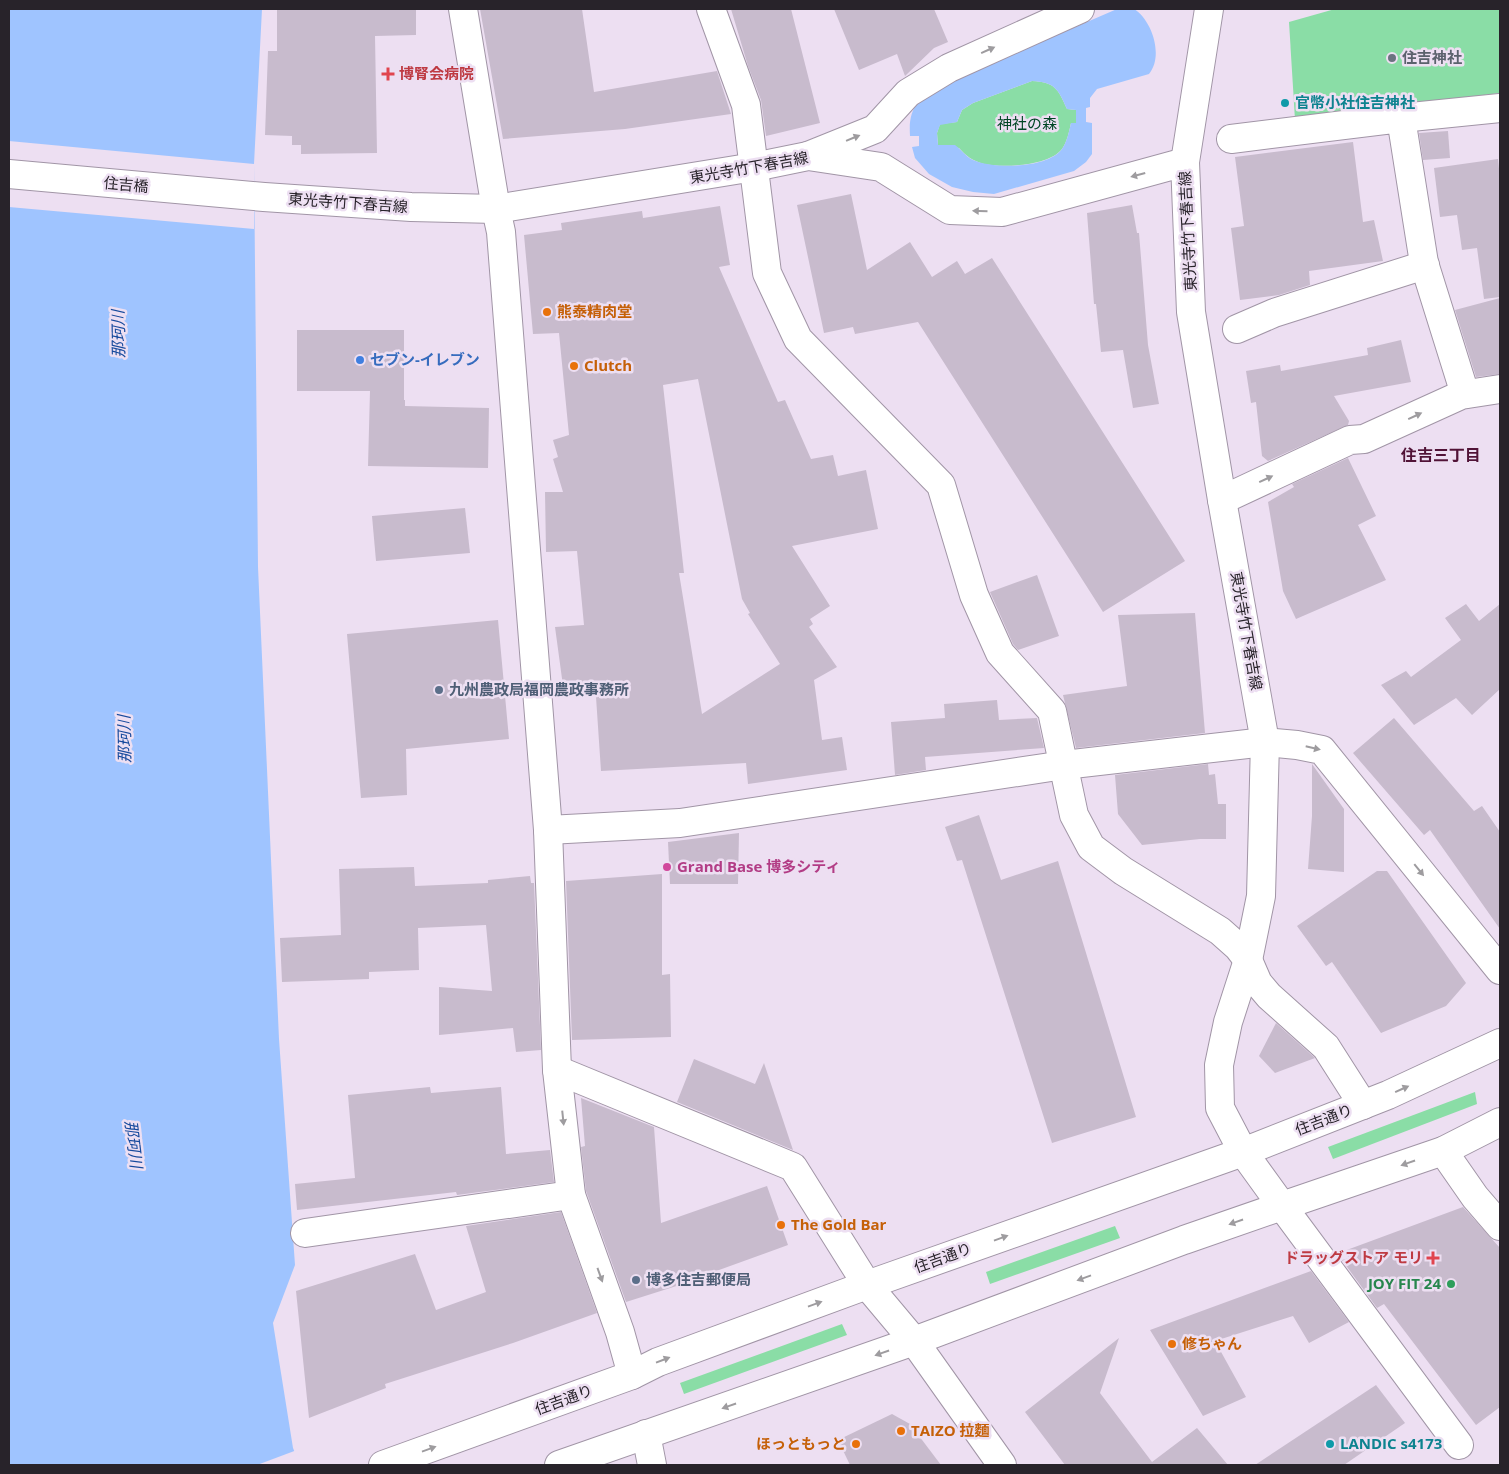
<svg xmlns="http://www.w3.org/2000/svg" width="1509" height="1474" font-family="'Open Sans','Noto Sans JP',sans-serif">
  <rect width="100%" height="100%" fill="#eddff2"/>
  <g fill="#8adda6">
    <polygon points="1335,9 1500,9 1500,93 1295,120 1289,22"/>
    <path d="M1032,81C1055,82 1058,89 1067,109L1076,110V123H1071C1069,132 1067,142 1062,149C1049,166 1004,168 984,164C973,161 966,156 959,148L938,145L937,133L940,124L957,122L962,110L973,103Z"/>
    <polygon points="1475,1092 1477,1104 1333,1159 1328,1147"/>
    <polygon points="1115,1226 1120,1238 990,1284 986,1272"/>
    <polygon points="842,1324 847,1335 684,1394 680,1383"/>
  </g>
  <g fill="#9fc4ff" fill-rule="evenodd">
    <polygon points="9,9 262,9 254,164 258,567 279,1039 295,1265 273,1323 293,1448 300,1465 9,1465"/>
    <path d="M1117,9H1134C1152,20 1164,56 1149,74L1097,89L1090,98V107L1086,108V122L1092,123V154L1086,162L1074,171L994,194L973,192L952,187L929,174L915,158L912,147L919,146V136H910C908,104 920,100 944,84ZM1032,81C1055,82 1058,89 1067,109L1076,110V123H1071C1069,132 1067,142 1062,149C1047,169 993,169 973,160C965,156 962,150 955,145H938L937,133L940,125L957,122L962,110L973,103Z"/>
  </g>
  <g fill="#eddff2">
    <polygon points="9,141 254,164 254,229 9,207"/>
    <polygon points="297,1450 303,1465 257,1465"/>
  </g>
  <g fill="#c8bbcd" fill-rule="evenodd">
    <polygon points="277,9 416,9 416,35 375,36 377,153 301,154 301,145 292,145 292,136 265,135 268,51 277,51"/>
    <polygon points="480,9 582,9 594,92 717,71 731,114 625,129 503,139"/>
    <polygon points="731,9 791,9 820,123 766,136 761,100 748,66"/>
    <polygon points="834,9 934,9 948,42 934,48 905,76 897,54 859,70"/>
    <polygon points="1448,131 1450,158 1423,160 1419,133"/>
    <polygon points="1353,142 1363,222 1374,220 1383,261 1309,271 1310,285 1279,295 1240,300 1231,228 1244,226 1235,157"/>
    <polygon points="1498,159 1500,178 1500,297 1484,299 1477,248 1462,250 1457,215 1440,217 1434,168"/>
    <polygon points="851,194 867,270 910,242 932,277 957,261 965,274 992,258 1185,561 1103,612 918,322 855,334 853,327 824,333 797,205"/>
    <polygon points="1132,205 1137,233 1139,233 1148,345 1159,404 1133,408 1123,350 1101,352 1096,304 1094,304 1087,213"/>
    <path d="M720,206L730,265L719,267L778,402L785,400L811,459L833,455L838,476L866,470L878,529L792,546L830,606L810,619L813,624L809,627L837,667L814,680L822,740L842,737L847,770L748,784L746,763L601,771L595,682L563,686L555,627L584,625L577,551L546,552L545,492H563L553,459L558,457L553,440L569,435L559,333L533,334L524,235L562,230L561,223L642,211L643,218ZM698,379L742,599L750,613L748,614L780,664L702,714L679,573H684L663,385Z"/>
    <polygon points="1500,298 1500,374 1476,377 1455,310"/>
    <polygon points="297,330 404,330 404,400 405,400 405,406 489,408 488,468 368,466 370,391 297,391"/>
    <polygon points="1401,340 1411,382 1334,396 1349,421 1348,425 1268,461 1262,456 1256,402 1251,403 1246,371 1280,365 1281,371 1368,355 1367,348"/>
    <polygon points="1348,458 1376,516 1358,525 1386,580 1296,619 1283,591 1268,502 1294,487 1292,484"/>
    <polygon points="465,508 470,553 376,561 372,516"/>
    <polygon points="1037,575 1059,636 1018,650 1013,644 990,592"/>
    <polygon points="1466,604 1479,621 1500,604 1500,689 1472,715 1456,698 1414,725 1381,685 1406,671 1411,677 1461,640 1445,618"/>
    <polygon points="1195,613 1205,733 1076,748 1063,695 1127,686 1118,615"/>
    <polygon points="498,620 509,739 406,749 407,795 361,798 347,634"/>
    <polygon points="997,700 999,720 1037,718 1044,748 925,757 926,770 895,775 891,722 945,718 944,704"/>
    <polygon points="1394,718 1474,811 1482,806 1500,832 1500,929 1430,830 1424,835 1353,753"/>
    <polygon points="1208,764 1209,775 1215,774 1218,804 1226,804 1226,839 1200,839 1142,845 1118,814 1115,775"/>
    <polygon points="1312,764 1344,809 1344,872 1308,869 1312,816"/>
    <polygon points="979,815 1001,880 1058,861 1136,1117 1052,1143 962,860 957,861 945,827"/>
    <polygon points="739,833 738,884 670,884 668,842"/>
    <polygon points="414,867 415,886 488,883 488,880 530,876 531,883 534,883 541,1050 516,1052 513,1028 439,1035 439,987 492,991 486,925 418,928 419,970 369,972 369,979 282,982 280,938 341,935 339,869"/>
    <polygon points="1377,871 1387,871 1466,983 1446,1006 1381,1033 1332,962 1326,966 1297,926"/>
    <polygon points="662,874 662,975 670,974 671,1037 572,1040 566,881"/>
    <polygon points="1276,1023 1314,1057 1315,1058 1275,1073 1259,1056"/>
    <polygon points="694,1059 755,1084 764,1063 793,1150 677,1102"/>
    <polygon points="430,1087 431,1093 501,1087 506,1154 550,1150 554,1182 457,1195 456,1192 297,1210 295,1184 355,1178 348,1095"/>
    <polygon points="581,1098 654,1127 661,1223 767,1186 788,1245 708,1274 708,1276 626,1302 586,1191 581,1147 585,1146"/>
    <polygon points="1463,1207 1500,1248 1500,1407 1476,1425 1384,1304 1377,1308 1342,1260 1349,1258 1344,1251"/>
    <polygon points="561,1212 597,1313 513,1343 385,1384 386,1388 309,1418 296,1291 415,1254 436,1310 486,1292 466,1226"/>
    <polygon points="1311,1271 1349,1322 1309,1343 1293,1316 1215,1341 1246,1397 1203,1416 1150,1330"/>
    <polygon points="1119,1338 1100,1393 1152,1462 1197,1428 1228,1465 1065,1465 1025,1412"/>
    <polygon points="1376,1385 1405,1423 1344,1465 1255,1465"/>
    <polygon points="892,1414 910,1424 941,1465 850,1465 838,1440"/>
  </g>
  <g fill="none" stroke-linecap="round" stroke-linejoin="round">
    <g stroke="#a195a6" stroke-width="30">
      <g id="minor">
        <polyline points="463,9 496,209 501,232 548,830 557,1070 571,1195 620,1332 632,1375"/>
        <polyline points="711,9 746,105 767,273 798,339 941,485 974,595 1000,653 1052,711 1074,815 1091,847 1123,871 1220,931 1238,947 1248,960 1258,983 1269,996 1326,1047 1363,1105"/>
        <polyline points="1401,118 1500,108"/>
        <polyline points="1231,139 1401,118 1424,263 1465,394"/>
        <polyline points="808,156 875,129 908,93 949,68 1080,9"/>
        <polyline points="1185,162 1209,9"/>
        <polyline points="1237,329 1274,313 1425,265"/>
        <polyline points="1222,500 1350,440 1364,439 1461,395 1500,389"/>
        <polyline points="548,830 680,823 1064,765 1265,742 1297,745 1322,750 1500,970"/>
        <polyline points="557,1070 793,1167 867,1285 914,1341 1002,1465"/>
        <polyline points="1443,1151 1475,1197 1500,1226"/>
        <polyline points="305,1233 571,1195"/>
        <polyline points="646,1434 652,1465"/>
        <polyline points="383,1465 632,1375 658,1362 867,1285 1243,1152"/>
        <polyline points="559,1465 914,1341 1184,1240 1282,1206 1459,1445"/>
      </g>
    </g>
    <g stroke="#a195a6" stroke-width="30">
      <g id="major">
        <polyline points="9,174 264,197 411,207 496,209 754,167 808,156 881,167 950,210 1002,212 1185,162 1191,312 1222,500 1265,742 1261,896 1248,960 1228,1022 1219,1065 1220,1108 1243,1152 1282,1206 1443,1151 1500,1122"/>
        <polyline points="1243,1152 1388,1095 1500,1043"/>
      </g>
    </g>
    <use href="#minor" stroke="#fff" stroke-width="28"/>
    <use href="#major" stroke="#fff" stroke-width="28"/>
  </g>
  <defs><path id="oneway-solid" d="M-6-.8H1V-3.2L6.5 0L1 3.2V.8H-6Z" transform="scale(1.25)"/></defs>
  <g fill="#9e9c9f">
    <use href="#oneway-solid" transform="translate(988 50) rotate(-24)"/>
    <use href="#oneway-solid" transform="translate(853 138) rotate(-22)"/>
    <use href="#oneway-solid" transform="translate(1138 175) rotate(165)"/>
    <use href="#oneway-solid" transform="translate(980 211) rotate(-178)"/>
    <use href="#oneway-solid" transform="translate(1415 416) rotate(-25)"/>
    <use href="#oneway-solid" transform="translate(1266 479) rotate(-25)"/>
    <use href="#oneway-solid" transform="translate(1313 748) rotate(13)"/>
    <use href="#oneway-solid" transform="translate(1419 870) rotate(51)"/>
    <use href="#oneway-solid" transform="translate(1402 1089) rotate(-24)"/>
    <use href="#oneway-solid" transform="translate(563 1118) rotate(84)"/>
    <use href="#oneway-solid" transform="translate(1408 1163) rotate(161)"/>
    <use href="#oneway-solid" transform="translate(1236 1222) rotate(161)"/>
    <use href="#oneway-solid" transform="translate(1001 1238) rotate(-20)"/>
    <use href="#oneway-solid" transform="translate(600 1275) rotate(70)"/>
    <use href="#oneway-solid" transform="translate(1084 1278) rotate(160)"/>
    <use href="#oneway-solid" transform="translate(815 1304) rotate(-20)"/>
    <use href="#oneway-solid" transform="translate(882 1353) rotate(161)"/>
    <use href="#oneway-solid" transform="translate(663 1360) rotate(-21)"/>
    <use href="#oneway-solid" transform="translate(729 1406) rotate(161)"/>
    <use href="#oneway-solid" transform="translate(429 1449) rotate(-20)"/>
  </g>
  <circle fill="#6b7280" stroke="#eddff2" stroke-width="2" cx="1392" cy="58" r="5"/>
  <g fill="#e0444e" stroke="#eddff2" stroke-width="2">
    <path d="M385.5 66.5h5v5h5v5h-5v5h-5v-5h-5v-5h5z"/>
    <path d="M1430.5 1250.5h5v5h5v5h-5v5h-5v-5h-5v-5h5z"/>
  </g>
  <g fill="#0f9aa8" stroke="#eddff2" stroke-width="2">
    <circle cx="1285" cy="103" r="5"/>
    <circle cx="1330" cy="1444" r="5"/>
  </g>
  <g fill="#e8710a" stroke="#eddff2" stroke-width="2">
    <circle cx="547" cy="312" r="5"/>
    <circle cx="574" cy="366" r="5"/>
    <circle cx="781" cy="1225" r="5"/>
    <circle cx="1172" cy="1344" r="5"/>
    <circle cx="901" cy="1431" r="5"/>
    <circle cx="856" cy="1444" r="5"/>
  </g>
  <circle fill="#3f7fe0" stroke="#eddff2" stroke-width="2" cx="360" cy="360" r="5"/>
  <g fill="#5c6f8a" stroke="#eddff2" stroke-width="2">
    <circle cx="439" cy="690" r="5"/>
    <circle cx="636" cy="1280" r="5"/>
  </g>
  <circle fill="#d1479c" stroke="#eddff2" stroke-width="2" cx="667" cy="867" r="5"/>
  <circle fill="#2e9e5b" stroke="#eddff2" stroke-width="2" cx="1451" cy="1284" r="5"/>
  <g text-anchor="middle" stroke-width="5" stroke-linejoin="round" paint-order="stroke">
    <g font-size="15" font-weight="bold" fill="#5b616d" stroke="#eddff2" text-anchor="start">
      <text x="1402" y="63">住吉神社</text>
    </g>
    <g font-size="15" font-weight="bold" fill="#be3a42" stroke="#eddff2" text-anchor="start">
      <text x="399" y="79">博腎会病院</text>
      <text x="1423" y="1263" text-anchor="end">ドラッグストア モリ</text>
    </g>
    <g font-size="15" font-weight="bold" fill="#0d838f" stroke="#eddff2" text-anchor="start">
      <text x="1295" y="108">官幣小社住吉神社</text>
      <text x="1340" y="1449">LANDIC s4173</text>
    </g>
    <g font-size="15" fill="#004624" stroke="#eddff2">
      <text x="1027" y="129">神社の森</text>
    </g>
    <g font-size="15" fill="#28232a" stroke="#eddff2">
      <text transform="translate(749 168) rotate(-10)" y="5">東光寺竹下春吉線</text>
      <text transform="translate(126 185) rotate(5)" y="5">住吉橋</text>
      <text transform="translate(348 203) rotate(4)" y="5">東光寺竹下春吉線</text>
      <text transform="translate(1188 231) rotate(-93)" y="5">東光寺竹下春吉線</text>
      <text transform="translate(1246 631) rotate(80)" y="5">東光寺竹下春吉線</text>
      <text transform="translate(1324 1120) rotate(-21)" y="5">住吉通り</text>
      <text transform="translate(943 1258) rotate(-20)" y="5">住吉通り</text>
      <text transform="translate(564 1400) rotate(-20)" y="5">住吉通り</text>
    </g>
    <g font-size="15" font-weight="bold" fill="#c56008" stroke="#eddff2" text-anchor="start">
      <text x="557" y="317">熊泰精肉堂</text>
      <text x="584" y="371">Clutch</text>
      <text x="791" y="1230">The Gold Bar</text>
      <text x="1182" y="1349">修ちゃん</text>
      <text x="911" y="1436">TAIZO 拉麵</text>
      <text x="846" y="1449" text-anchor="end">ほっともっと</text>
    </g>
    <g font-size="15" font-weight="bold" fill="#366cbe" stroke="#eddff2" text-anchor="start">
      <text x="370" y="365">セブン-イレブン</text>
    </g>
    <g font-size="15" font-weight="bold" fill="#4e5e75" stroke="#eddff2" text-anchor="start">
      <text x="449" y="695">九州農政局福岡農政事務所</text>
      <text x="646" y="1285">博多住吉郵便局</text>
    </g>
    <g font-size="15" font-weight="bold" fill="#b23c85" stroke="#eddff2" text-anchor="start">
      <text x="677" y="872">Grand Base 博多シティ</text>
    </g>
    <g font-size="15" font-weight="bold" fill="#27864d" stroke="#eddff2" text-anchor="end">
      <text x="1441" y="1289">JOY FIT 24</text>
    </g>
    <g font-size="16" font-style="italic" fill="#174a9d" stroke="#eddff2">
      <text transform="translate(118 334) rotate(-91)" y="6">那珂川</text>
      <text transform="translate(124 739) rotate(-91)" y="6">那珂川</text>
      <text transform="translate(134 1144) rotate(83)" y="6">那珂川</text>
    </g>
    <g font-size="16" font-weight="bold" fill="#511337" stroke="#eddff2">
      <text x="1441" y="461">住吉三丁目</text>
    </g>
  </g>
  <rect width="1509" height="1474" fill="none" stroke="#28232a" stroke-width="20"/>
</svg>
